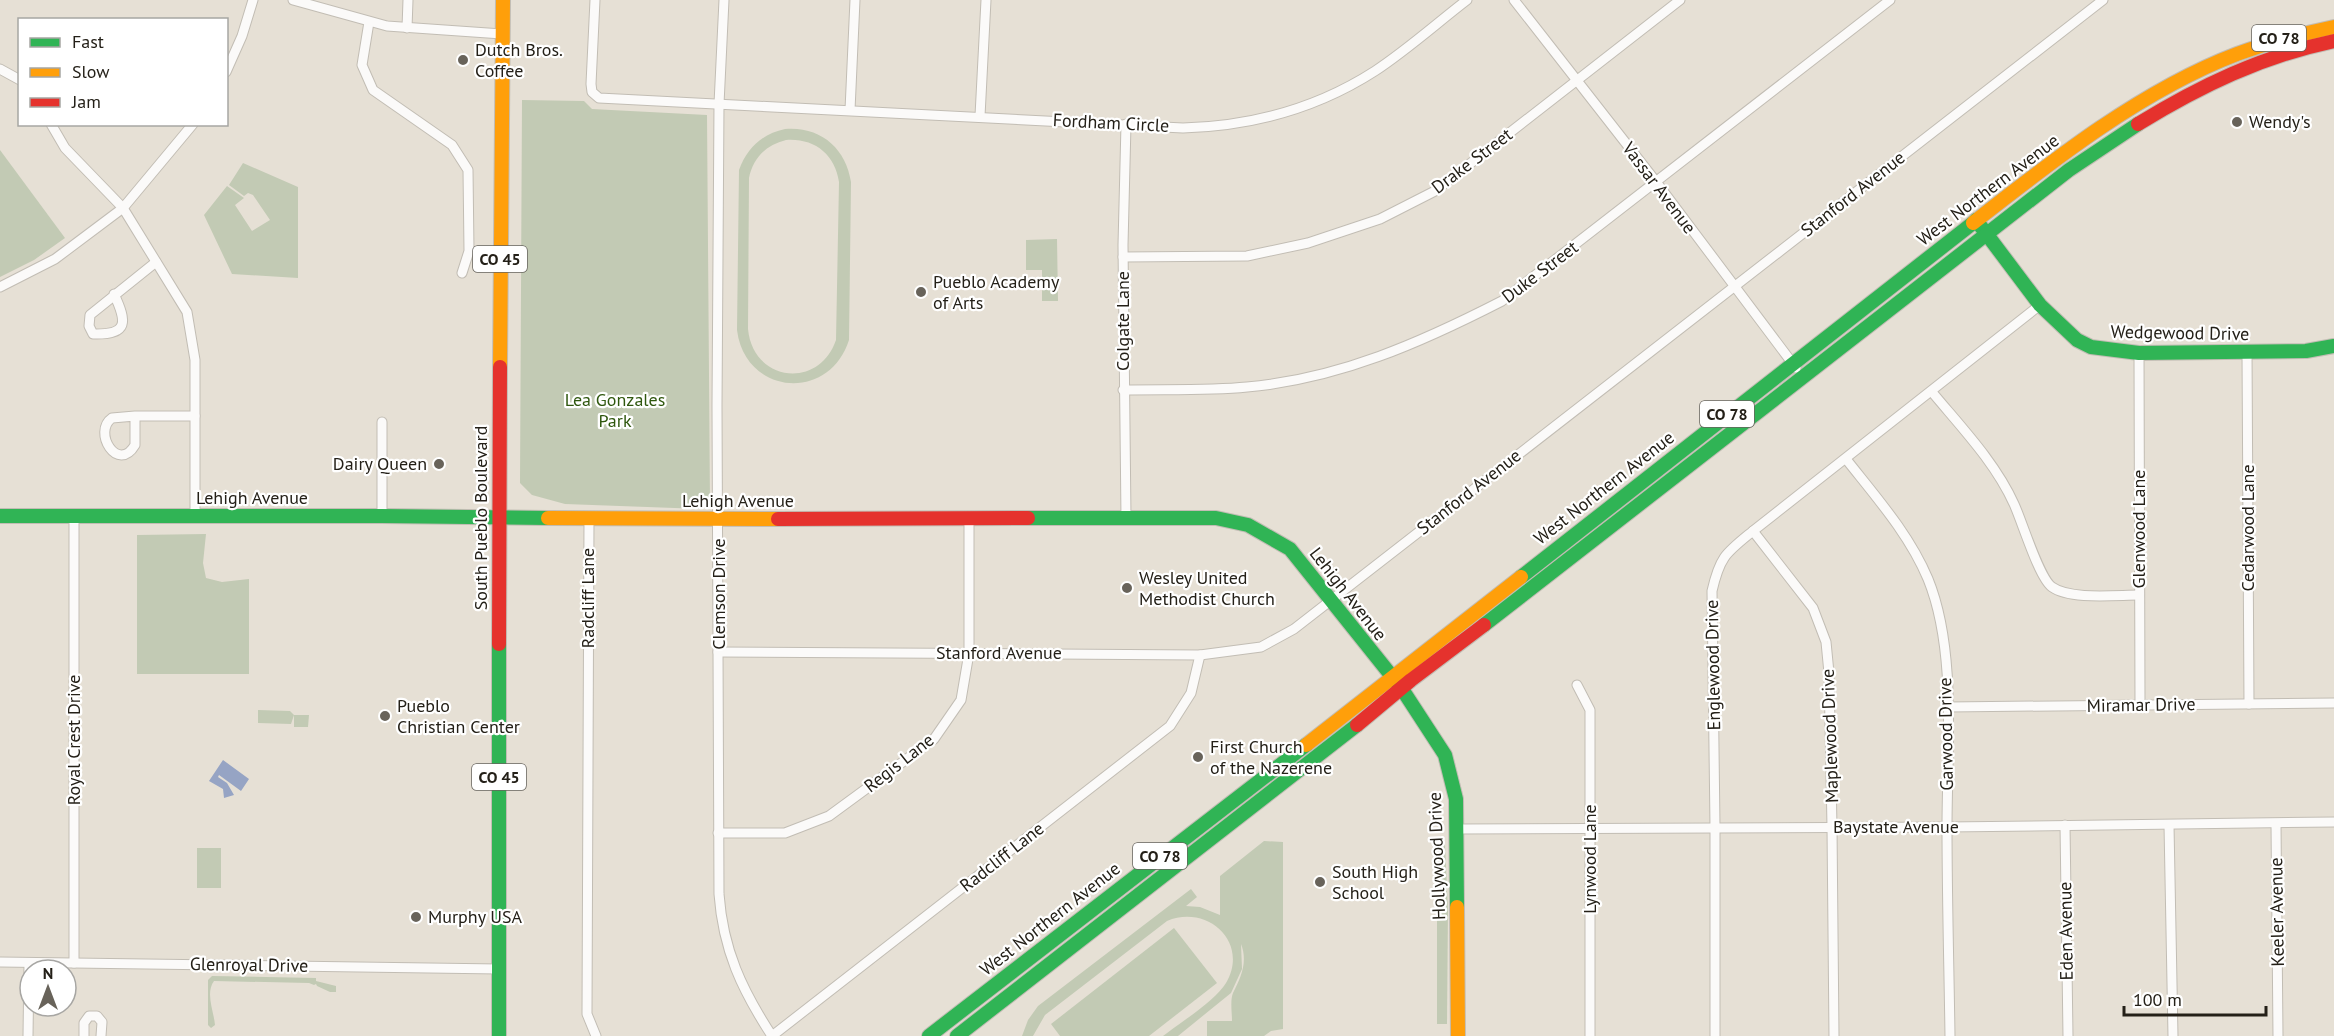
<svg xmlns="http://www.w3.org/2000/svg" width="2334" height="1036" font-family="'PT Sans',sans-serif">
  <rect width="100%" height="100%" fill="#e6e0d5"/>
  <g fill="#c2cab4" fill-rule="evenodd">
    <polygon points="522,100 584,101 592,109 707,115 710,504 702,509 565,504 532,495 520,483"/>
    <path d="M785,129C820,126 846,148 851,182L849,340C829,403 745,395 737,330L739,170C747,148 762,134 785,129ZM786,140C814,138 835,154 839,182L836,340C819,390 753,382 748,329L749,178C753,158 766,145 786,140Z"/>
    <polygon points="0,150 65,238 34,260 0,277"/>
    <polygon points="243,163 298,187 298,278 232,274 204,215 227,186 244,198 235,205 252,231 270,220 253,195 248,193 244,196 229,185"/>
    <polygon points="1057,239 1058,301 1042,301 1042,270 1026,270 1026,240"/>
    <polygon points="206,534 203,563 206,578 222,582 249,579 249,674 137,674 137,535"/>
    <polygon points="258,710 290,711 294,715 309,715 308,727 294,727 294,715 291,724 258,723"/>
    <path d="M1264,841L1283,842V1029L1271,1031L1264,1036H1207V1021H1232C1232,1013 1230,1000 1233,993C1241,977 1248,962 1241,944L1242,969L1231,993L1178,1036H1163C1180,1023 1216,1000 1226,983C1250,942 1207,904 1167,921L1045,1015L1033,1036H1022L1028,1020L1038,1006L1191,889L1197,897L1186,906L1200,907L1220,915V876Z"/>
    <polygon points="1437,842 1443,842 1445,845 1448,909 1447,1024 1437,1024"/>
    <rect x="197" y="848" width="24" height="40"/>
    <polygon points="1174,928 1217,983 1149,1036 1060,1036 1051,1024"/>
    <path d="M212,976L316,978V981L336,986V992H330L317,986L316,984L314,985L309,983L214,981C205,993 214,1012 215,1025L211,1028L208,1025V980Z"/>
  </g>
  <polygon fill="#96a4c4" points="223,760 249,779 241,791 219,775 218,777 227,783 234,795 224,798 223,789 209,781"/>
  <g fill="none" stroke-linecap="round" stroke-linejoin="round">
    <g stroke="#c2bdb4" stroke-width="11">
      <g id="street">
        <polyline points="293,0 387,26 502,34"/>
        <path d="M595,0L591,84L592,92L599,98L1183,128C1253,126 1316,109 1375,71C1407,50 1437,23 1467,0"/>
        <path d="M724,0L719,104L717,406L719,894C723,950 742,990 772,1036"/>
        <polyline points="1514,0 1657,183 1796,368"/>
        <polyline points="369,22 362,65 373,90 452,145 468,170 469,251 462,273"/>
        <polyline points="407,28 408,0"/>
        <polyline points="0,69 20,80"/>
        <polyline points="226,72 242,36 253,0"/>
        <polyline points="850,110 855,0"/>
        <polyline points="980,116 986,0"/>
        <polyline points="51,124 65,148 123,208 187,312 195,360 195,517"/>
        <polyline points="1123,257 1247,256 1308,243 1380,219 1435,191 1680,0"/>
        <polyline points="0,287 55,259 123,208 193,124"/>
        <path d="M114,294C127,322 129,335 93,334L89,326L90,315L156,262"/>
        <polyline points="2247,352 2249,704"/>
        <polyline points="2139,353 2140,705"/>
        <path d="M1123,390C1164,389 1207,391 1247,387C1339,379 1422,342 1502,301L1890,0"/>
        <path d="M1932,392C1961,427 1995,462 2014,504C2022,521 2039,578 2052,587C2070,600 2116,595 2139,595"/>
        <path d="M135,416V445C118,474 92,432 112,418L135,416H195"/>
        <polyline points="382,422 382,516"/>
        <path d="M1846,459C1876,497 1909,534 1928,579C1957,650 1947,750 1947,827C1947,897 1949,966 1950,1036"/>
        <polyline points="1126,518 1123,245 1126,124"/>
        <polyline points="589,519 587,1014 596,1036"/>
        <polyline points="1753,531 1813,608 1826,642 1829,673 1832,827 1834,1036"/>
        <polyline points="718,652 1200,655 1261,647 1294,629 2103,0"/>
        <polyline points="1577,685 1590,710 1590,1036"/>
        <polyline points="1948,707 2334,703"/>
        <polyline points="2276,824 2278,1036"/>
        <polyline points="2065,825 2068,1036"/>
        <polyline points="2169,825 2173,1036"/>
        <polyline points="1458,829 1947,827 2334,822"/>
        <polyline points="718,833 785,833 829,816 934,739 961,700 969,653 969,518"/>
        <polyline points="0,962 499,969"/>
        <polyline points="74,963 74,517"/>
        <polyline points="28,1036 29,963"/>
        <polyline points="84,1036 84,1023 89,1016 97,1016 102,1022 101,1036"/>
        <polyline points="772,1036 1170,726 1191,693 1200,655"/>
        <path d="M1715,1036V827L1712,591C1720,556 1726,553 1753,531L2040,305"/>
      </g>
    </g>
    <g stroke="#c2bdb4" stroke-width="16">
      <g id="fast">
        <polyline points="1976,220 2040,305 2077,340 2091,347 2139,353 2306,351 2334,346"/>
        <polyline points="0,516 382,516 548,518"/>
        <polyline points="1028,518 1216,518 1248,525 1290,549 1402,689 1445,755 1456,799 1457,907"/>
        <polyline points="1521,577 1973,223"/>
        <polyline points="1484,625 2069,170 2138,124"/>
        <polyline points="499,644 499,1036"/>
        <polyline points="929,1036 1306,745"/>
        <polyline points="957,1036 1357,725"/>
      </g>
    </g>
    <g stroke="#c2bdb4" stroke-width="16">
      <g id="slow">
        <path d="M1973,223C2052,161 2142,90 2237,54C2269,42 2301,34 2334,27"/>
        <polyline points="500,367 503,0"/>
        <polyline points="548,518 778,519"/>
        <polyline points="1306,745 1521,577"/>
        <polyline points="1457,907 1458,1036"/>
      </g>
    </g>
    <g stroke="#c2bdb4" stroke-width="16">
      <g id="jam">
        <path d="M2138,124C2200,86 2262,56 2334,41"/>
        <polyline points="778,519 1028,518"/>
        <polyline points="499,644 500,367"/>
        <polyline points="1357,725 1411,680 1484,625"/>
      </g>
    </g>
    <use href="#street" stroke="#fbfaf9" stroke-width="9"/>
    <use href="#fast" stroke="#30b455" stroke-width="14"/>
    <use href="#slow" stroke="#ff9f0a" stroke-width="14"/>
    <use href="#jam" stroke="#e5322d" stroke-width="14"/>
  </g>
  <g fill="#68635a" stroke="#fff" stroke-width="2">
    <circle cx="463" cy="60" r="6"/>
    <circle cx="2237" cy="122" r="6"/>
    <circle cx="921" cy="292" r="6"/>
    <circle cx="439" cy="464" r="6"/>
    <circle cx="1127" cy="588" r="6"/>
    <circle cx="385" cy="716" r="6"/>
    <circle cx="1198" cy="757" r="6"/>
    <circle cx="1320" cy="882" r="6"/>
    <circle cx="416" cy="917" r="6"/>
  </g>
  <g text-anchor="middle" stroke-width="4.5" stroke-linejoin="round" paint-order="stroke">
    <g fill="#fff" stroke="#66635d" stroke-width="1.5">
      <rect x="2252" y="25" width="54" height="26" rx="4.5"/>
      <rect x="473" y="246" width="54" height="26" rx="4.5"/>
      <rect x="1700" y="401" width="54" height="26" rx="4.5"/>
      <rect x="472" y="764" width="54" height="26" rx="4.5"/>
      <rect x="1133" y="843" width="54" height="26" rx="4.5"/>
    </g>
    <g font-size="16" font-weight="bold" fill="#242018">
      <text x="2279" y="44">CO 78</text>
      <text x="500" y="265">CO 45</text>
      <text x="1727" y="420">CO 78</text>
      <text x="499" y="783">CO 45</text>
      <text x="1160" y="862">CO 78</text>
    </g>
    <g font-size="18" fill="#242018" stroke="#fff" text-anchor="start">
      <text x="475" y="56">Dutch Bros.<tspan x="475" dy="21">Coffee</tspan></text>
      <text x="2249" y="128">Wendy's</text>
      <text x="933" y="288">Pueblo Academy<tspan x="933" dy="21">of Arts</tspan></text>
      <text x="427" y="470" text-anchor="end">Dairy Queen</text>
      <text x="1139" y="584">Wesley United<tspan x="1139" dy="21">Methodist Church</tspan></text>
      <text x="397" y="712">Pueblo<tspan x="397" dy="21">Christian Center</tspan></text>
      <text x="1210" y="753">First Church<tspan x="1210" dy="21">of the Nazerene</tspan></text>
      <text x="1332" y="878">South High<tspan x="1332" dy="21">School</tspan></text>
      <text x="428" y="923">Murphy USA</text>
    </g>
    <g font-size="18" fill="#242018" stroke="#fff">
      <text transform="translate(1111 123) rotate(3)" y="6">Fordham Circle</text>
      <text transform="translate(1472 161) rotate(-37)" y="6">Drake Street</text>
      <text transform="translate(1659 188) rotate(53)" y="6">Vassar Avenue</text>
      <text transform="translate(1988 190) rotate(-37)" y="6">West Northern Avenue</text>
      <text transform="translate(1853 194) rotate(-38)" y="6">Stanford Avenue</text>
      <text transform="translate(1540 272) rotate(-37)" y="6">Duke Street</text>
      <text transform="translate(1123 321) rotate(-90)" y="6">Colgate Lane</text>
      <text transform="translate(2180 333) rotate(1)" y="6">Wedgewood Drive</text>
      <text transform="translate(1604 488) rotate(-38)" y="6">West Northern Avenue</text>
      <text transform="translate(1469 492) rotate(-38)" y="6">Stanford Avenue</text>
      <text x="252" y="504">Lehigh Avenue</text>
      <text x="738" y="507">Lehigh Avenue</text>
      <text transform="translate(481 518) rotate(-90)" y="6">South Pueblo Boulevard</text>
      <text transform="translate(2248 528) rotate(-90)" y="6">Cedarwood Lane</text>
      <text transform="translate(2139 529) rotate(-90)" y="6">Glenwood Lane</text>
      <text transform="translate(719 594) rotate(-90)" y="6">Clemson Drive</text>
      <text transform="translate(1348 594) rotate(52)" y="6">Lehigh Avenue</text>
      <text transform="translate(588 598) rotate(-90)" y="6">Radcliff Lane</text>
      <text x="999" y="659">Stanford Avenue</text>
      <text transform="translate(1713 665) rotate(-91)" y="6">Englewood Drive</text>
      <text transform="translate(2141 705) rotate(-1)" y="6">Miramar Drive</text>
      <text transform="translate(1946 734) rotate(-91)" y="6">Garwood Drive</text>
      <text transform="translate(1830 736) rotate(-92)" y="6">Maplewood Drive</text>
      <text transform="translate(74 740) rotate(-90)" y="6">Royal Crest Drive</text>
      <text transform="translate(899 763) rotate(-38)" y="6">Regis Lane</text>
      <text x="1896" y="833">Baystate Avenue</text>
      <text transform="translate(1437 856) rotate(-92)" y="6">Hollywood Drive</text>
      <text transform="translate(1002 857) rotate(-38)" y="6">Radcliff Lane</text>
      <text transform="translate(1590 859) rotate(-90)" y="6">Lynwood Lane</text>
      <text transform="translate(2277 912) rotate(-91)" y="6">Keeler Avenue</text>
      <text transform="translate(1050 919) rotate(-38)" y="6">West Northern Avenue</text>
      <text transform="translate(2066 931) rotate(-91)" y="6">Eden Avenue</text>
      <text transform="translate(249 965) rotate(1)" y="6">Glenroyal Drive</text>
    </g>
    <g font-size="18" fill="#2f570e" stroke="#fff">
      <text x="615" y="406">Lea Gonzales<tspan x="615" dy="21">Park</tspan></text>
    </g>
  </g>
  <rect x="18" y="18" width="210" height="108" fill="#ffffff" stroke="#a7a6a3" stroke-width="1.5"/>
  <rect x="30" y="38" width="30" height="9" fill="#30b455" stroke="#a7a6a3" stroke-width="1.5"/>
  <text x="72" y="48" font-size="18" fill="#242018">Fast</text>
  <rect x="30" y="68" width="30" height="9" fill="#ff9f0a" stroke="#a7a6a3" stroke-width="1.5"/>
  <text x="72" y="78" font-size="18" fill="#242018">Slow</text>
  <rect x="30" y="98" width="30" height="9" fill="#e5322d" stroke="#a7a6a3" stroke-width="1.5"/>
  <text x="72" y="108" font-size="18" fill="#242018">Jam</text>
  <g transform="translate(48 988)"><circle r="28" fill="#ffffff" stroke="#a7a6a3" stroke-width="1.5"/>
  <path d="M0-4.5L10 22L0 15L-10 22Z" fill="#68635a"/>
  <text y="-9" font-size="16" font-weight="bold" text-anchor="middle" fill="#242018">N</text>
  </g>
  <path d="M2124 1006v9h142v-9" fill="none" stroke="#242018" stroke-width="3"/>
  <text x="2133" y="1006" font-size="18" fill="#242018" stroke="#ffffff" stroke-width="4.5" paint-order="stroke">100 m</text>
</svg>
